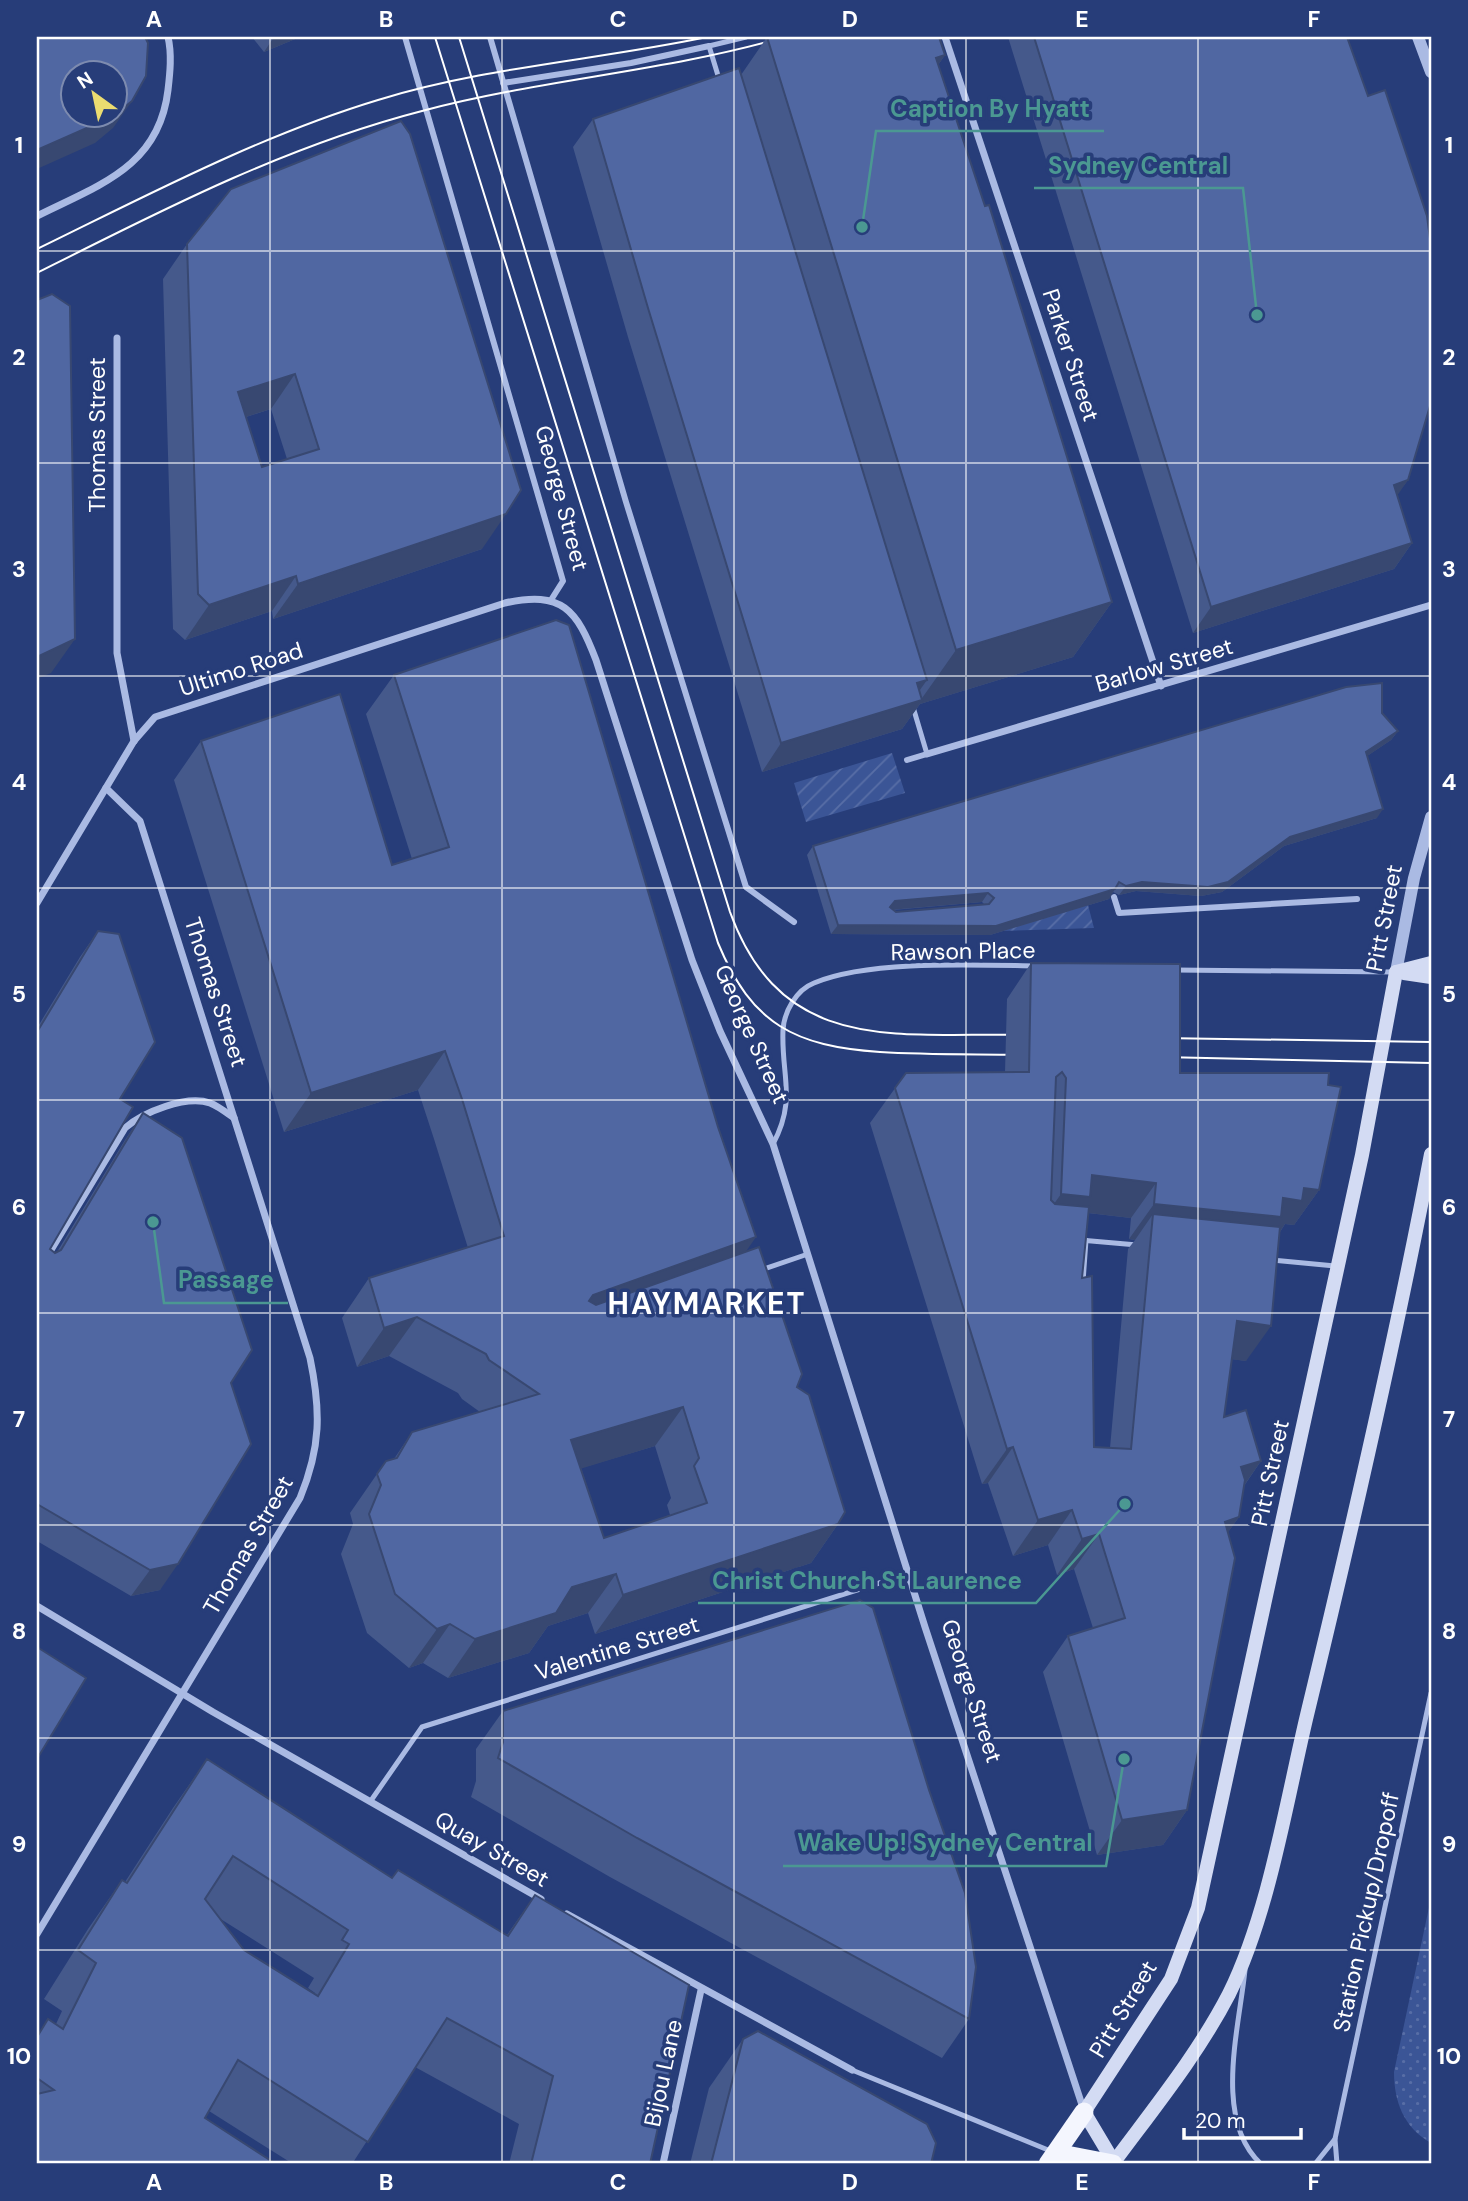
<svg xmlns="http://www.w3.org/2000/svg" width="1468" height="2201" font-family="'DM Sans',sans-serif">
  <defs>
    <pattern id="park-dots" width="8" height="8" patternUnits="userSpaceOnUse" patternTransform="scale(1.75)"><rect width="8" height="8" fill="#3b5596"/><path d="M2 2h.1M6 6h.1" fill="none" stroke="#586ea6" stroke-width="1.8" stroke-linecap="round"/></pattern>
    <pattern id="garden-furrows" width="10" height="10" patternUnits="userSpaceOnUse" patternTransform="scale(1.75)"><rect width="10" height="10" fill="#3b5596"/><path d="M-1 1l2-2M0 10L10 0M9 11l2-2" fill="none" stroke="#586ea6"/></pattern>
  </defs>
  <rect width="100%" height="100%" fill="#273d79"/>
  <path fill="url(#park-dots)" d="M1431,1898V2143C1404,2128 1394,2102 1394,2072Z"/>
  <g fill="url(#garden-furrows)">
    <polygon points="892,753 905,793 806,822 794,783"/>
    <polygon points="1088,905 1094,928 1000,931"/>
  </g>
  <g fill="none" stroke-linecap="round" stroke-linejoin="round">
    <g stroke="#aabae3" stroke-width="5">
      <polyline points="720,82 709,46 746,37"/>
      <polyline points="913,707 927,754"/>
      <polyline points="1175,970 1393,972"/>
      <path d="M773,1144C797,1099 781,1076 783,1030C784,1012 796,990 814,983C869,960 975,965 1036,966"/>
      <polyline points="1080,1240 1137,1245"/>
      <polyline points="1272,1260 1335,1266"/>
      <polyline points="761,1270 808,1254"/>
      <polyline points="1083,1282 1086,1240"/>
      <polyline points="370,1802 422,1727 908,1574"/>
      <path d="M1245,1970C1239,2029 1213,2120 1261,2164"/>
      <polyline points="852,2070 1053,2152"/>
      <polyline points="1315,2164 1335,2139"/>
      <polyline points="1337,2164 1335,2139 1431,1693"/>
    </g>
    <g stroke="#aabae3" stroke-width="6">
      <polyline points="405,37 563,581 551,600"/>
      <polyline points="490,37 626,502 746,887 794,922"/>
      <polyline points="503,83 631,63 709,46"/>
      <polyline points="907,760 927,754"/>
      <polyline points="1114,897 1119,913 1357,899"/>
    </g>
    <g stroke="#aabae3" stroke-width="7">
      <polyline points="945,37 1161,686"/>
      <path d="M37,216C99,185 159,167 168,90C170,73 172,54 168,37"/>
      <polyline points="117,338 117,653 134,741"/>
      <polyline points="927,754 1431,605"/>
      <path d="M37,903L134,741L155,717L505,603C562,590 577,610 596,660L692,960L720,1031L773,1144L925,1627L1084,2111"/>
      <path d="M37,1273L125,1128C143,1112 186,1095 210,1103C218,1106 227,1113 234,1118"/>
      <polyline points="37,1606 213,1712 541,1899"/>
      <polyline points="567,1914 852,2070"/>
      <path d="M37,1934L300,1498C321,1447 321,1411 310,1358L140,821L106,788"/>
      <polyline points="663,2164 701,1990"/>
    </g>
    <g stroke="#aabae3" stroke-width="12">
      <polyline points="1418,37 1431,72"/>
      <polyline points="1396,972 1414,878 1431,817"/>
    </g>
    <g stroke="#d3dbf3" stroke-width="14">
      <polyline points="1396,972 1431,963"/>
      <polyline points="1404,973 1431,977"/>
      <path d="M1114,2162C1154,2108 1198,2054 1229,1994C1269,1913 1286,1803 1307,1715C1352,1529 1395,1343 1431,1154"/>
      <polyline points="1115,2164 1084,2112 1171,1979 1198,1908 1362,1155 1396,972"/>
    </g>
    <g stroke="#f4f6fe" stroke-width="19">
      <polyline points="1056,2153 1113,2164"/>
      <polyline points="1048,2164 1084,2112"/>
    </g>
    <g stroke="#fff" stroke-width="2">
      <path d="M435,37L718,943C752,1025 795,1046 880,1052C928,1055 977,1054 1025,1055"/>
      <path d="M459,37L730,912C783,1057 898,1032 1025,1035"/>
      <path d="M37,249C148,195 259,136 378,100C485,67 598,60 707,37"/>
      <path d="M37,273C162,210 286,146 422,111C542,79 665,72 785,37"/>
      <polyline points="1161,1038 1431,1042"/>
      <polyline points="1162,1057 1431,1063"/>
    </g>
  </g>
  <g fill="#45598b" fill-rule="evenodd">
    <polygon points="252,37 300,37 264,52"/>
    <polygon points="767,37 945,55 938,65 1112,602 1073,657 920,704 902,729 762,772 628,337 573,147 593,119 741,75"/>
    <polygon points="1008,37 1347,37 1408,480 1397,494 1412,543 1394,569 1193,633"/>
    <path d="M187,244L482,549L273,619L272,611L185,640L173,629L163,279ZM271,409L287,459L262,467L246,417Z"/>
    <path d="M394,675L746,1252L797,1387L838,1524L811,1563L595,1634L588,1613L548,1626L529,1653L448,1678L423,1663L409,1668L367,1633L341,1554L353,1524L350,1513L386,1461L394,1459L412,1432L480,1412L462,1399L458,1393L389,1356L357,1367L342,1318L369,1278L468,1248L434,1139L418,1090L284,1132L174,780L201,741L392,865L412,859L366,714ZM655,1446L671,1498L667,1505L670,1515L604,1538L581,1468Z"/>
    <path d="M1382,713L1398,731L1391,740L1367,756L1377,818L1284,846L1222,892L1201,896L1136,891L1119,895L1113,892L1109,899L990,935L831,934L807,855L813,846ZM982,902L985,905L896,912L893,910Z"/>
    <polygon points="98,931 120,1099 50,1249 55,1253 57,1252 125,1140 143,1113 231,1383 160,1590 131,1596 37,1541 37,1028 80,957"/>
    <path d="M1031,963L1180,1073L1319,1190L1294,1225L1285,1224L1280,1232L1246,1361L1232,1359L1224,1417L1261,1461L1244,1486L1239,1517L1228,1532L1187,1810L1163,1845L1097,1855L1043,1672L1068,1636L1093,1628L1074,1569L1057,1575L1048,1545L1013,1556L988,1483L982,1484L870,1123L906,1073L1005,1072L1007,999ZM1088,1213L1131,1218L1129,1239L1135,1240L1128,1249L1110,1448L1094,1447L1082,1278Z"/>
    <polygon points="503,1711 969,2019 942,2058 610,1877 471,1797 476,1781 476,1749"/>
    <path d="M207,1759L392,1878L507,1935L535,1895L650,2164H509L519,2124L415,2067L352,2164H293L209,2111L37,2164V2036L48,2019L56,2024L62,2011L44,1999L88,1929L122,1880L125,1882L173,1808ZM219,1918L314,1978L308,1988L315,1993L314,1994L244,1950Z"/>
    <polygon points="743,2039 931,2164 690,2164 709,2088"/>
  </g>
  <g fill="#384871">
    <polygon points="274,37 300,37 264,52"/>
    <polygon points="945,55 907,110 936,58"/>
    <polygon points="132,101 113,128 95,143 37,169 37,150 116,116 116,114"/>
    <polygon points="295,374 271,409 214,427 238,392"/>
    <polygon points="1408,480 1390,506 1394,485"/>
    <polygon points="506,514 482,549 273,619 298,584"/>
    <polygon points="1412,543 1394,569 1193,633 1211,607"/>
    <polygon points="296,576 272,611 185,640 209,605"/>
    <polygon points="1112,602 1073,657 920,704 902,729 762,772 781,743 917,683 927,680 910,704 920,701 956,650"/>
    <polygon points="75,639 51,673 37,679 37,657"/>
    <polygon points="1398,731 1391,740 1360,761 1366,752"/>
    <polygon points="1383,809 1377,818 1284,846 1222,892 1201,896 1136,891 1119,895 1126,886"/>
    <polygon points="1115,889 1109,899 990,935 831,934 838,925"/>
    <polygon points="988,893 982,902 889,910 890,907 895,901"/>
    <polygon points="445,1051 418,1090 284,1132 311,1093"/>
    <polygon points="1092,1175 1156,1183 1131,1218 1080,1212 1036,1229 1061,1194"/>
    <polygon points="1304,1188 1319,1190 1294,1225 1285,1224 1277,1236 1153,1214 1135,1240 1129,1239 1154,1204 1283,1198"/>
    <polygon points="756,1237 729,1276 565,1334 593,1295"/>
    <polygon points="417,1317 389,1356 357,1367 384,1328"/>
    <polygon points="1237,1321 1271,1326 1246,1361 1212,1357"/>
    <polygon points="683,1407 655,1446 544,1480 571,1440"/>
    <polygon points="1013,1447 988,1483 982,1484 1007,1449"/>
    <polygon points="1261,1461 1236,1497 1241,1467"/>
    <polygon points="1072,1510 1048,1545 1013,1556 1038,1520"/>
    <polygon points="1239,1517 1214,1552 1225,1522"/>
    <polygon points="838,1524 811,1563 595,1634 623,1595"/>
    <polygon points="1099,1534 1074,1569 1057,1575 1082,1539"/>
    <polygon points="178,1564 160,1590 131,1596 150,1570"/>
    <polygon points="616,1574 588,1613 548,1626 529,1653 448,1678 475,1639 572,1587"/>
    <polygon points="450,1624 423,1663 409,1668 437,1629"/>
    <polygon points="1187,1810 1163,1845 1097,1855 1122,1820"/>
  </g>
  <g fill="#5067a2" stroke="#384871" stroke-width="2" fill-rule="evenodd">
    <polygon points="37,37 145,37 148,43 146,76 132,101 116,114 116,74 74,74 74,116 114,116 37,150"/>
    <polygon points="767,37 939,37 945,55 936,58 985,206 989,205 1112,602 956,650"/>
    <polygon points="1034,37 1347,37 1368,96 1385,90 1427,216 1431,246 1430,406 1408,480 1394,485 1412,543 1211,607"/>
    <polygon points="739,68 927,680 917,683 922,700 781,743 648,308 593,119"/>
    <path d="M401,121L410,134L521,490L506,514L298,584L296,576L209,605L198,594L187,244L231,189ZM295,374L319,449L262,467L238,392Z"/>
    <polygon points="52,294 70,306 75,639 37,657 37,300"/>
    <path d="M556,620L569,625L718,1127L756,1237L593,1295L589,1301L596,1305L759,1247L802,1374L797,1387L809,1395L845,1512L838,1524L623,1595L616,1574L572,1587L556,1613L475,1639L450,1624L437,1629L395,1594L369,1514L381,1485L377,1474L386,1461L397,1458L412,1432L539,1394L489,1360L486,1354L417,1317L384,1328L369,1278L504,1236L462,1099L445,1051L311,1093L201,741L340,694L392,865L449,847L394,675ZM683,1407L699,1458L694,1466L707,1503L604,1538L571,1440Z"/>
    <path d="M1382,683V713L1398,731L1366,752L1383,809L1290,837L1228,882L1208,887L1142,882L1126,886L1119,882L1115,889L996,926L838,925L813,846L1346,687ZM988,893L994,898L989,904L896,912L890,907L895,901Z"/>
    <polygon points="98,931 119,934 155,1042 120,1099 133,1107 50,1249 55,1253 61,1250 143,1113 182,1138 252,1350 231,1383 251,1444 178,1564 150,1570 37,1504 37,1032"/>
    <polygon points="1031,963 1180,964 1180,1073 1329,1073 1328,1085 1341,1087 1319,1190 1304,1188 1302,1201 1283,1198 1281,1217 1154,1204 1156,1183 1092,1175 1090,1197 1061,1194 1066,1078 1062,1072 1056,1077 1051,1200 1055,1204 1089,1207 1082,1278 1092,1276 1094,1447 1131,1449 1153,1214 1280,1227 1271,1326 1237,1321 1224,1417 1246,1410 1261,1461 1241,1467 1245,1480 1239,1517 1225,1522 1235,1558 1187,1810 1122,1820 1068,1636 1125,1618 1099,1534 1082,1539 1072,1510 1038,1520 1013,1447 1007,1449 895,1088 906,1073 1029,1072"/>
    <polygon points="860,1600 873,1608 929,1790 965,1893 976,1967 969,2019 637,1838 498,1758 503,1742 503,1711"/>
    <polygon points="37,1647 86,1678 37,1759"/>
    <path d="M207,1759L392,1878L398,1870L508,1936L535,1895L689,1985L650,2164H531L553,2076L447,2018L368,2142L238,2060L205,2118L276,2164H37V2094L54,2090L37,2078V2037L48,2019L63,2029L96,1963L78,1950L122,1880L127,1883ZM233,1856L348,1930L342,1940L349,1944L318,1996L244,1950L205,1899Z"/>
    <polygon points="758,2031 927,2124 936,2143 931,2164 711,2164 743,2039"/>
  </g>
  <path fill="none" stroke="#fff" stroke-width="2" stroke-opacity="0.55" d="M270,37V2164M502,37V2164M734,37V2164M966,37V2164M1198,37V2164M37,251H1431M37,463H1431M37,676H1431M37,888H1431M37,1100H1431M37,1313H1431M37,1525H1431M37,1738H1431M37,1950H1431"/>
  <g text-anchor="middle" stroke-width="7" stroke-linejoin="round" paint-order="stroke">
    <g font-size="23" fill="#fff" stroke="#273d79">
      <text transform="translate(1071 355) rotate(72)" y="8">Parker Street</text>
      <text transform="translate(97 435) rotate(-90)" y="8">Thomas Street</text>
      <text transform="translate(562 498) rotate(75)" y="8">George Street</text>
      <text transform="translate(1164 665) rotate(-16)" y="8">Barlow Street</text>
      <text transform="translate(241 669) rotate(-18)" y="8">Ultimo Road</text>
      <text transform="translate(1384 918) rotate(-79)" y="8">Pitt Street</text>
      <text transform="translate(963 951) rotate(-1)" y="8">Rawson Place</text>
      <text transform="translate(216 992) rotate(72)" y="8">Thomas Street</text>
      <text transform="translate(752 1034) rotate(66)" y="8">George Street</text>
      <text transform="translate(1270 1473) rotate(-78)" y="8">Pitt Street</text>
      <text transform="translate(248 1545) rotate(-60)" y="8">Thomas Street</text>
      <text transform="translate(617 1648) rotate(-17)" y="8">Valentine Street</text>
      <text transform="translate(972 1691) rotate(72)" y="8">George Street</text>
      <text transform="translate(492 1849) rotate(30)" y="8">Quay Street</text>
      <text transform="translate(1366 1912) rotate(-78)" y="8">Station Pickup/Dropoff</text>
      <text transform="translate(1123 2009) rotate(-59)" y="8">Pitt Street</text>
      <text transform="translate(663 2073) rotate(-78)" y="8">Bijou Lane</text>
    </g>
    <g font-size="30" font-weight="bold" letter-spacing="2" fill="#fff" stroke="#273d79">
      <text x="707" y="1314">HAYMARKET</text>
    </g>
  </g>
  <path fill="none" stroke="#4b9892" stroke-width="2.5" d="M862 227L876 131H1104M1257 315L1243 188H1034M153 1222L164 1303H288M1125 1504L1036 1603H698M1124 1759L1106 1866H783"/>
  <g fill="#4b9892" stroke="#273d79" stroke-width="2.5">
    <circle cx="862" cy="227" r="7"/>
    <circle cx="1257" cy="315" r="7"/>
    <circle cx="153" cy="1222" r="7"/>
    <circle cx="1125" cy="1504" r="7"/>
    <circle cx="1124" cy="1759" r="7"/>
  </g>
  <g font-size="24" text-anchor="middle" font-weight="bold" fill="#4b9892" stroke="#273d79" stroke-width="7" stroke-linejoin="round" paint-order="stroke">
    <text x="990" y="117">Caption By Hyatt</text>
    <text x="1138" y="174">Sydney Central</text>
    <text x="226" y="1288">Passage</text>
    <text x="867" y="1589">Christ Church St Laurence</text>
    <text x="945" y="1851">Wake Up! Sydney Central</text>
  </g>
  <rect width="1468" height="2201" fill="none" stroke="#273d79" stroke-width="77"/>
  <g transform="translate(94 94) rotate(327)"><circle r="33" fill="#273d79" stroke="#7d8baf" stroke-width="2"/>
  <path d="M0-5L12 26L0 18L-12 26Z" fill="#ebdc70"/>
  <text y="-10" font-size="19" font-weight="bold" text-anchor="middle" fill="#ffffff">N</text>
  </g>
  <path d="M1184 2128v10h117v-10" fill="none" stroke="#ffffff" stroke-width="3.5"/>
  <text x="1195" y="2128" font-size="21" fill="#ffffff" stroke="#273d79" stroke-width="5" paint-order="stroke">20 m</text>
  <rect x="38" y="38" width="1392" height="2124" fill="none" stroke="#fff" stroke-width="2.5"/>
  <g font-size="23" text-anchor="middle" font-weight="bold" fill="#fff">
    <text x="154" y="27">A</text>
    <text x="386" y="27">B</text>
    <text x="618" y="27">C</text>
    <text x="850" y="27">D</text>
    <text x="1082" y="27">E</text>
    <text x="1314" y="27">F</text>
    <text x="19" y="153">1</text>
    <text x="1449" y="153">1</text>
    <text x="19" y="365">2</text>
    <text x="1449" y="365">2</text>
    <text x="19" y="577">3</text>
    <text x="1449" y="577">3</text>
    <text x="19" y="790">4</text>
    <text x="1449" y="790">4</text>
    <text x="19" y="1002">5</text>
    <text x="1449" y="1002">5</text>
    <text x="19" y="1215">6</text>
    <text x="1449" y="1215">6</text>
    <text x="19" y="1427">7</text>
    <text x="1449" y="1427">7</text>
    <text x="19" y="1639">8</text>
    <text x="1449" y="1639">8</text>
    <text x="19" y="1852">9</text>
    <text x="1449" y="1852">9</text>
    <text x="19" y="2064">10</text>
    <text x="1449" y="2064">10</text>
    <text x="154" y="2190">A</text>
    <text x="386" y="2190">B</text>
    <text x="618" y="2190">C</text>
    <text x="850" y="2190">D</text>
    <text x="1082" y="2190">E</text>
    <text x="1314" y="2190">F</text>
  </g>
</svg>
